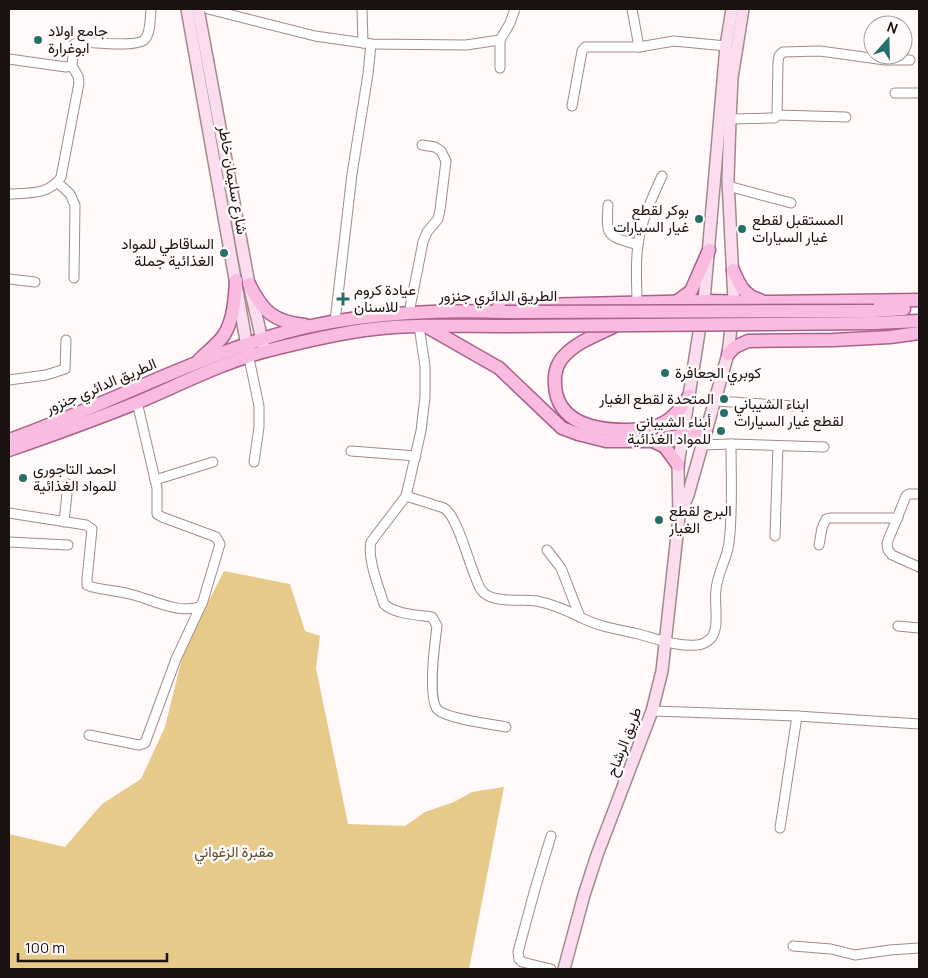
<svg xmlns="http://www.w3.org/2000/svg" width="928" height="978" font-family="Manrope,Vazirmatn,sans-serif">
  <rect width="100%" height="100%" fill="#fff9f9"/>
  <polygon fill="#e7ca89" points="224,571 290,584 305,631 320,636 316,668 348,824 405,826 425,812 454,802 472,792 504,787 469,969 9,969 9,834 65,847 102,804 141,779 165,727 184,650"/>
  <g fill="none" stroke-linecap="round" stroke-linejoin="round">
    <g stroke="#a28a8a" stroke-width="11">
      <g id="minor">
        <polyline points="208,9 315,36 371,44 466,45 500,40"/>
        <polyline points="362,9 363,43"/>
        <polyline points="632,9 639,47 674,41 726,46"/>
        <polyline points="9,59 66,67 72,66"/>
        <polyline points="500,68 500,40 510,23 515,9"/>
        <polyline points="895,93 919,93"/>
        <polyline points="572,106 582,51 585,47 639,47"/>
        <polyline points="777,115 846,117"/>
        <polyline points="730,119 770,118 775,118 777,115 778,62 779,56 783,52 820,51 885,60 910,60"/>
        <polyline points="57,182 70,194 75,205 74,278"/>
        <polyline points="728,186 791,203"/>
        <path d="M9,194C27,193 50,195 61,177L79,83L78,76L72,66L74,44L79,42C92,42 138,48 145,39C151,32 150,17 151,9"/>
        <path d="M608,205C606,239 607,235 638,245"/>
        <polyline points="9,279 35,282"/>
        <path d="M637,304C637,285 635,264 638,245C641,221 652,198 662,176"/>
        <polyline points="409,313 423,242 427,232 438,219 440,210 446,161 441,151 435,147 422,145"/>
        <polyline points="335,321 352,174 368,74 371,44"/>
        <path d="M419,326L425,366V397L421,431L406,496L371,542C367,558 379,588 384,604C394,614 418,615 432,617L437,626C435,641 427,700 438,710C448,719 491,724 506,727"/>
        <polyline points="249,358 259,406 259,427 254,462"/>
        <polyline points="9,380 46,375 65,369 66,340"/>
        <polyline points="716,401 793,406"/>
        <polyline points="702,445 731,444 824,447"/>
        <polyline points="351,451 416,456"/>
        <polyline points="155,480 213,462"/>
        <polyline points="919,494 909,494 906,496 887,543 888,550 892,555 919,567"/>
        <path d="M406,496L444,508C457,516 468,560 475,576C477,582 480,590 484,593C495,603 522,599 537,601C552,604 566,610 580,617"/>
        <path d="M9,513L86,525L92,529L87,579V585L92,587C104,590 118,591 130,594C151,599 177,614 199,607"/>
        <polyline points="64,522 68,484"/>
        <polyline points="775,536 778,446"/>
        <polyline points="9,542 68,545"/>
        <polyline points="819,545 822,528 826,519 830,518 898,518"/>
        <path d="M547,550L561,568L580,617C597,626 615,629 634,633C655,638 676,647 697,645C702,645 707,642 711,638C720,628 714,604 716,590C717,574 727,559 729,543C733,511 731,477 731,444"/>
        <polyline points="898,626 919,628"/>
        <polyline points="652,711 797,716 919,724"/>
        <polyline points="89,735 139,745 145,743 176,659 203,601 220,544 216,537 162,517 157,514 157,488 137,402"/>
        <polyline points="780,828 797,716"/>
        <polyline points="793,946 831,949 855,955 890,950 919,948"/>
        <polyline points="551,969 522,962 519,959 518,952 535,889 551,836"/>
      </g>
    </g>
    <g stroke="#a28a8a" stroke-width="14">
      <g id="secondary">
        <polyline points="187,9 248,352"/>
        <polyline points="198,9 249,284 264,348"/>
        <polyline points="680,514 688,495 728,354 734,301 728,180 730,119 732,78 743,9"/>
        <polyline points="564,969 584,895 597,855 652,711 662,671 679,517 678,465 704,301 726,46 732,9"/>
      </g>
    </g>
    <g stroke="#a8628a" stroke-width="15">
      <g id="primary">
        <path d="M733,270C739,284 744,296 760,300"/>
        <path d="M249,284C263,312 274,322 305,325"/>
        <polyline points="676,302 691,291 709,250"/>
        <polyline points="499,306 704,301 770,302 919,300"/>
        <polyline points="874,311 904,309"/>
        <polyline points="875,323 919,321"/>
        <path d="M615,326C599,334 579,341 566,354C557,362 554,373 555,385C557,423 595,430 626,430C642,430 661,428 673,416C679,411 684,403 689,396"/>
        <polyline points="429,328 499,368 562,428 578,434 606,441 653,441 706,431"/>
        <polyline points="728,354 735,347 748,341 833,340 890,337 919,333"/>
        <path d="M199,360C207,352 218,344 224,335C234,319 235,298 236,280"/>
        <path d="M9,440C94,410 175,367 262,339C340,314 424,309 505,312"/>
        <polyline points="653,441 665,447 678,465"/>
        <path d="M9,450C52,435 94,420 136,403C179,385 221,363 266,351C301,342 338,333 373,329C417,324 462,326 506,326"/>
      </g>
    </g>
    <use href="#minor" stroke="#fff" stroke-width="9"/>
    <use href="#secondary" stroke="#fcddef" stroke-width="11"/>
    <use href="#primary" stroke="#f9bbe0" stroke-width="12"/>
    <g stroke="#a8628a" stroke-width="15" stroke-linecap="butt">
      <g id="primary-bridge">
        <polyline points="505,312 874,311"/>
        <polyline points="506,326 875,323"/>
      </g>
    </g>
    <use href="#primary-bridge" stroke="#f9bbe0" stroke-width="12"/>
  </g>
  <g fill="#26706a" stroke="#fff9f9" stroke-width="2">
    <circle cx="38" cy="40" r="5"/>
    <circle cx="699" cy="219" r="5"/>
    <circle cx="742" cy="229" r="5"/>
    <circle cx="224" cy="253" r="5"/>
    <path d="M340.5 291.5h5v5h5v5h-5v5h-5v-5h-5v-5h5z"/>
    <circle cx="665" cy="373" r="5"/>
    <circle cx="724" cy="399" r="5"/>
    <circle cx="724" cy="413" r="5"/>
    <circle cx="721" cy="431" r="5"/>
    <circle cx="23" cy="478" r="5"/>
    <circle cx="659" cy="520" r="5"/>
  </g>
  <g text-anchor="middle" stroke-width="5" stroke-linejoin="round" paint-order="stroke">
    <g font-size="15" fill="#1a1111" stroke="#fff9f9" text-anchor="start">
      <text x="48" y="36">جامع اولاد<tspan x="48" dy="17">ابوغرارة</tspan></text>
      <text x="689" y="215" text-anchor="end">بوكر لقطع<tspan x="689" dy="17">غيار السيارات</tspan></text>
      <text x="752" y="225">المستقبل لقطع<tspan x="752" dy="17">غيار السيارات</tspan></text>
      <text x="214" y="249" text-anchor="end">الساقاطي للمواد<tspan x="214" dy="17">الغذائية جملة</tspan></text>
      <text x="354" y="295">عيادة كروم<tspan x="354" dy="17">للاسنان</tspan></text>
      <text x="675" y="378">كوبري الجعافرة</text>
      <text x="714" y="404" text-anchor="end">المتحدة لقطع الغيار</text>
      <text x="734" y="409">ابناء الشيباني<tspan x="734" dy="17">لقطع غيار السيارات</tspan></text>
      <text x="711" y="427" text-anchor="end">أبناء الشيباني<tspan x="711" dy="17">للمواد الغذائية</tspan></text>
      <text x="33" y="474">احمد التاجوري<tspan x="33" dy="17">للمواد الغذائية</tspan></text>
      <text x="669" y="516">البرج لقطع<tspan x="669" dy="17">الغيار</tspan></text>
    </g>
    <g font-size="15" fill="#1a1111" stroke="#fff9f9">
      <text transform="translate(233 180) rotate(80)" y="5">شارع سليمان خاطر</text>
      <text x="498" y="301">الطريق الدائري جنزور</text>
      <text transform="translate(101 386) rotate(-23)" y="5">الطريق الدائري جنزور</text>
      <text transform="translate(624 742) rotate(-69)" y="5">طريق الرشاح</text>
    </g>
    <g font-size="15" fill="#615026" stroke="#fff9f9">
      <text x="234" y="857">مقبرة الزغواني</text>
    </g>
  </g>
  <rect width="928" height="978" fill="none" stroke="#1a1111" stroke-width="20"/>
  <g transform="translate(888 40) rotate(20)"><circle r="24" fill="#fff9f9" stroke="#a39c9c"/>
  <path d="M0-4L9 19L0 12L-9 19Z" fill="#26706a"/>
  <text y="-8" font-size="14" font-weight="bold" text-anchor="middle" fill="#1a1111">N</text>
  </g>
  <path d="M18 953v8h149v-8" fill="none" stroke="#1a1111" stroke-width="2.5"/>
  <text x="25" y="953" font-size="15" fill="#1a1111" stroke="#fff9f9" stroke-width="4" paint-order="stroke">100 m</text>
</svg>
